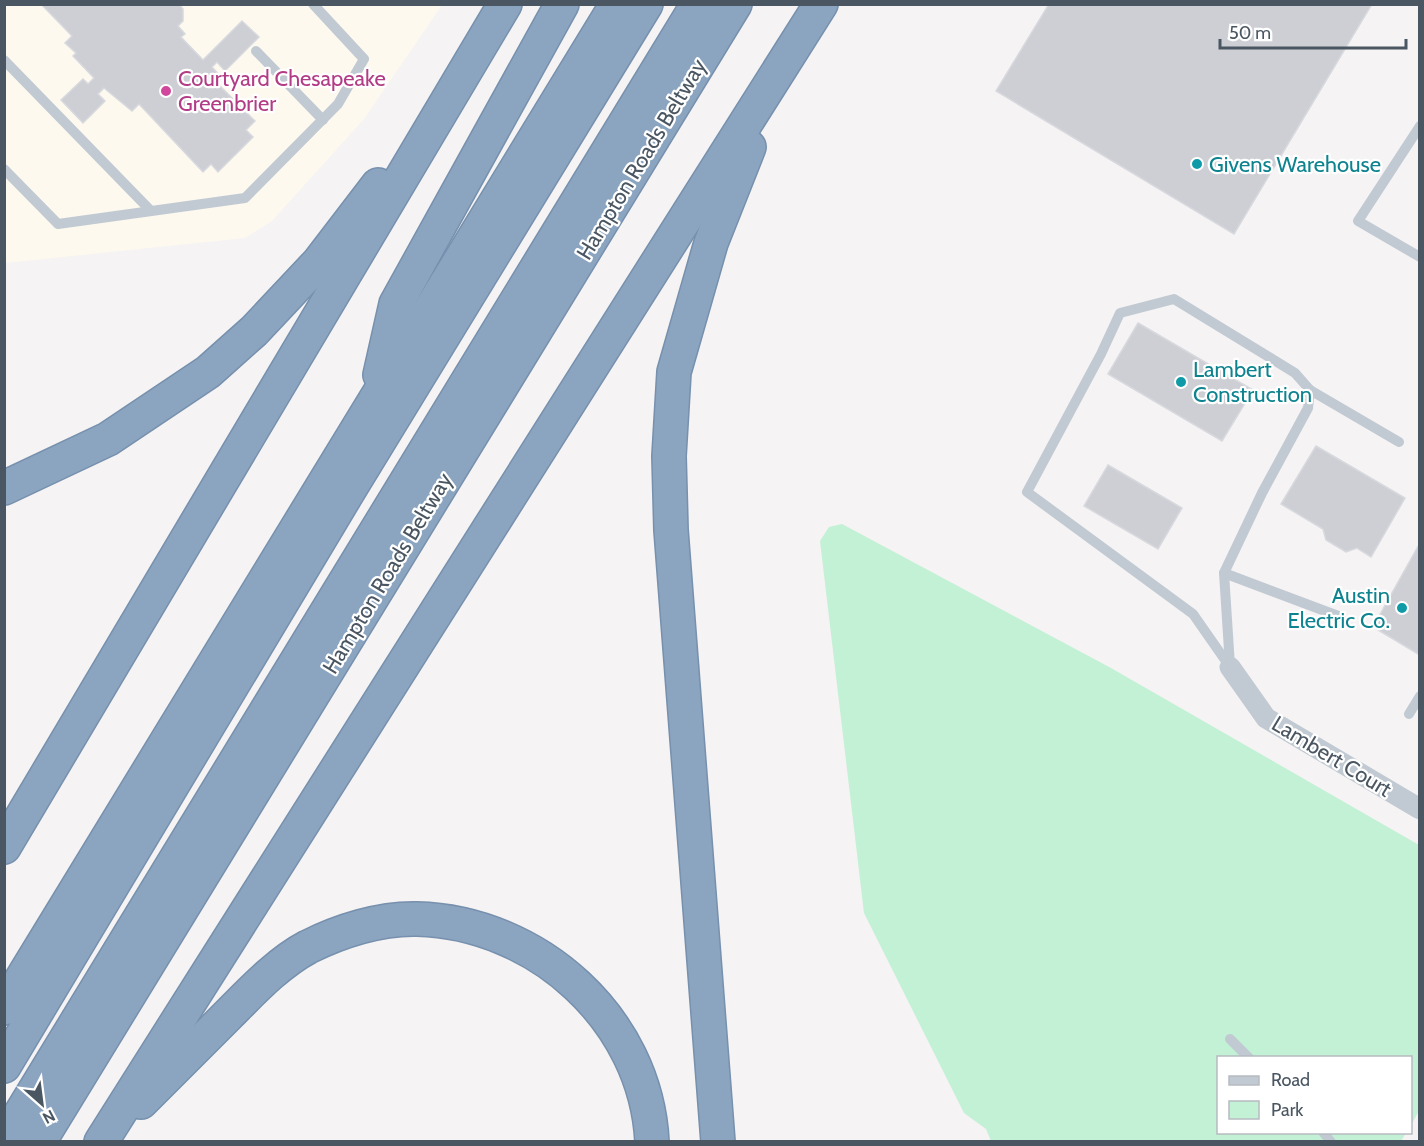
<svg xmlns="http://www.w3.org/2000/svg" width="1424" height="1146" font-family="Cabin,sans-serif">
  <rect width="100%" height="100%" fill="#f5f3f3"/>
  <polygon fill="#fdf9ef" points="5,5 442,5 364,119 272,221 245,238 5,263"/>
  <polygon fill="#c3f1d5" points="842,524 1111,668 1419,845 1420,1109 1411,1125 1410,1058 1218,1058 1218,1132 1406,1133 1401,1141 991,1141 986,1129 964,1113 864,913 820,541 829,527"/>
  <g fill="#cdcfd5" stroke="#d7d9de" stroke-width="1.5">
    <polygon points="41,4 179,4 183,9 183,21 178,26 185,34 181,37 203,60 242,21 259,37 225,71 217,62 212,67 222,78 217,83 255,121 246,130 253,137 218,172 211,164 203,172 139,104 132,111 104,88 98,94 105,101 83,123 61,100 83,79 88,84 94,78 73,56 76,53 65,43 72,36"/>
    <polygon points="1049,4 1372,4 1234,234 996,91"/>
    <polygon points="1138,323 1253,390 1222,441 1108,374"/>
    <polygon points="1316,446 1405,498 1371,557 1357,548 1346,552 1326,540 1323,529 1281,504"/>
    <polygon points="1108,465 1182,508 1158,549 1084,506"/>
    <polygon points="1420,543 1420,651 1418,654 1373,627"/>
  </g>
  <g fill="none" stroke-linecap="round" stroke-linejoin="round">
    <g stroke="#7690ad" stroke-width="36">
      <g id="highway">
        <polyline points="380,375 396,304 562,4"/>
        <polyline points="4,488 108,439 208,372 254,331 319,262 378,185"/>
        <polyline points="4,847 505,4"/>
        <polyline points="4,1008 617,4"/>
        <polyline points="4,1066 349,490 646,4"/>
        <path d="M141,1102C170,1073 199,1044 228,1015C252,991 278,963 308,947C340,931 380,918 417,919C537,922 646,1019 652,1142"/>
        <polyline points="4,1141 698,4"/>
        <polyline points="39,1142 735,4"/>
        <polyline points="101,1142 821,4"/>
        <polyline points="718,1142 671,530 669,456 674,372 711,243 749,147"/>
      </g>
    </g>
    <g stroke="#c1cad2" stroke-width="10">
      <polyline points="256,51 323,120"/>
      <polyline points="4,60 151,211"/>
      <polyline points="1420,126 1358,221 1420,257"/>
      <polyline points="4,169 58,224 245,198 338,104 364,59 313,4"/>
      <polyline points="1224,573 1341,617"/>
      <polyline points="1230,666 1224,573 1262,493 1308,408 1310,390"/>
      <polyline points="1230,667 1193,614 1027,492 1101,354 1120,313 1174,299 1295,373 1310,390 1399,442"/>
      <polyline points="1409,714 1420,696"/>
      <polyline points="1230,1039 1249,1058"/>
      <polyline points="1323,1132 1331,1142"/>
    </g>
    <polyline stroke="#c1cad2" stroke-width="21" points="1230,667 1266,718 1420,809"/>
    <use href="#highway" stroke="#8ba5c1" stroke-width="33"/>
  </g>
  <circle fill="#d1479c" stroke="#fff" stroke-width="2" cx="166" cy="91" r="6"/>
  <g fill="#0f9aa8" stroke="#fff" stroke-width="2">
    <circle cx="1197" cy="164" r="6"/>
    <circle cx="1181" cy="382" r="6"/>
    <circle cx="1402" cy="608" r="6"/>
  </g>
  <g text-anchor="middle" stroke-width="4.5" stroke-linejoin="round" paint-order="stroke">
    <g font-size="22" fill="#b23c85" stroke="#fff" text-anchor="start">
      <text x="178" y="86">Courtyard Chesapeake<tspan x="178" dy="25">Greenbrier</tspan></text>
    </g>
    <g font-size="22" fill="#4a5661" stroke="#fff">
      <text transform="translate(641 159) rotate(-59)" y="8">Hampton Roads Beltway</text>
      <text transform="translate(387 573) rotate(-59)" y="8">Hampton Roads Beltway</text>
      <text transform="translate(1332 756) rotate(31)" y="8">Lambert Court</text>
    </g>
    <g font-size="22" fill="#0d838f" stroke="#fff" text-anchor="start">
      <text x="1209" y="172">Givens Warehouse</text>
      <text x="1193" y="377">Lambert<tspan x="1193" dy="25">Construction</tspan></text>
      <text x="1390" y="603" text-anchor="end">Austin<tspan x="1390" dy="25">Electric Co.</tspan></text>
    </g>
  </g>
  <rect width="1424" height="1146" fill="none" stroke="#4a5661" stroke-width="12"/>
  <rect x="1217" y="1056" width="195" height="78" fill="#ffffff" stroke="#b7bbc0" stroke-width="1.5"/>
  <rect x="1229" y="1076" width="30" height="9" fill="#c1cad2" stroke="#b7bbc0" stroke-width="1.5"/>
  <text x="1271" y="1086" font-size="18" fill="#4a5661">Road</text>
  <rect x="1229" y="1101" width="30" height="18" fill="#c3f1d5" stroke="#b7bbc0" stroke-width="1.5"/>
  <text x="1271" y="1116" font-size="18" fill="#4a5661">Park</text>
  <g transform="translate(42 1104) rotate(152)" stroke="#ffffff" stroke-width="4.5" paint-order="stroke">
  <path d="M0-4.5L10 22L0 15L-10 22Z" fill="#4a5661"/>
  <text y="-9" font-size="16" font-weight="bold" text-anchor="middle" fill="#4a5661">N</text>
  </g>
  <path d="M1220 39v9h186v-9" fill="none" stroke="#4a5661" stroke-width="3"/>
  <text x="1229" y="39" font-size="18" fill="#4a5661" stroke="#ffffff" stroke-width="4.5" paint-order="stroke">50 m</text>
</svg>
